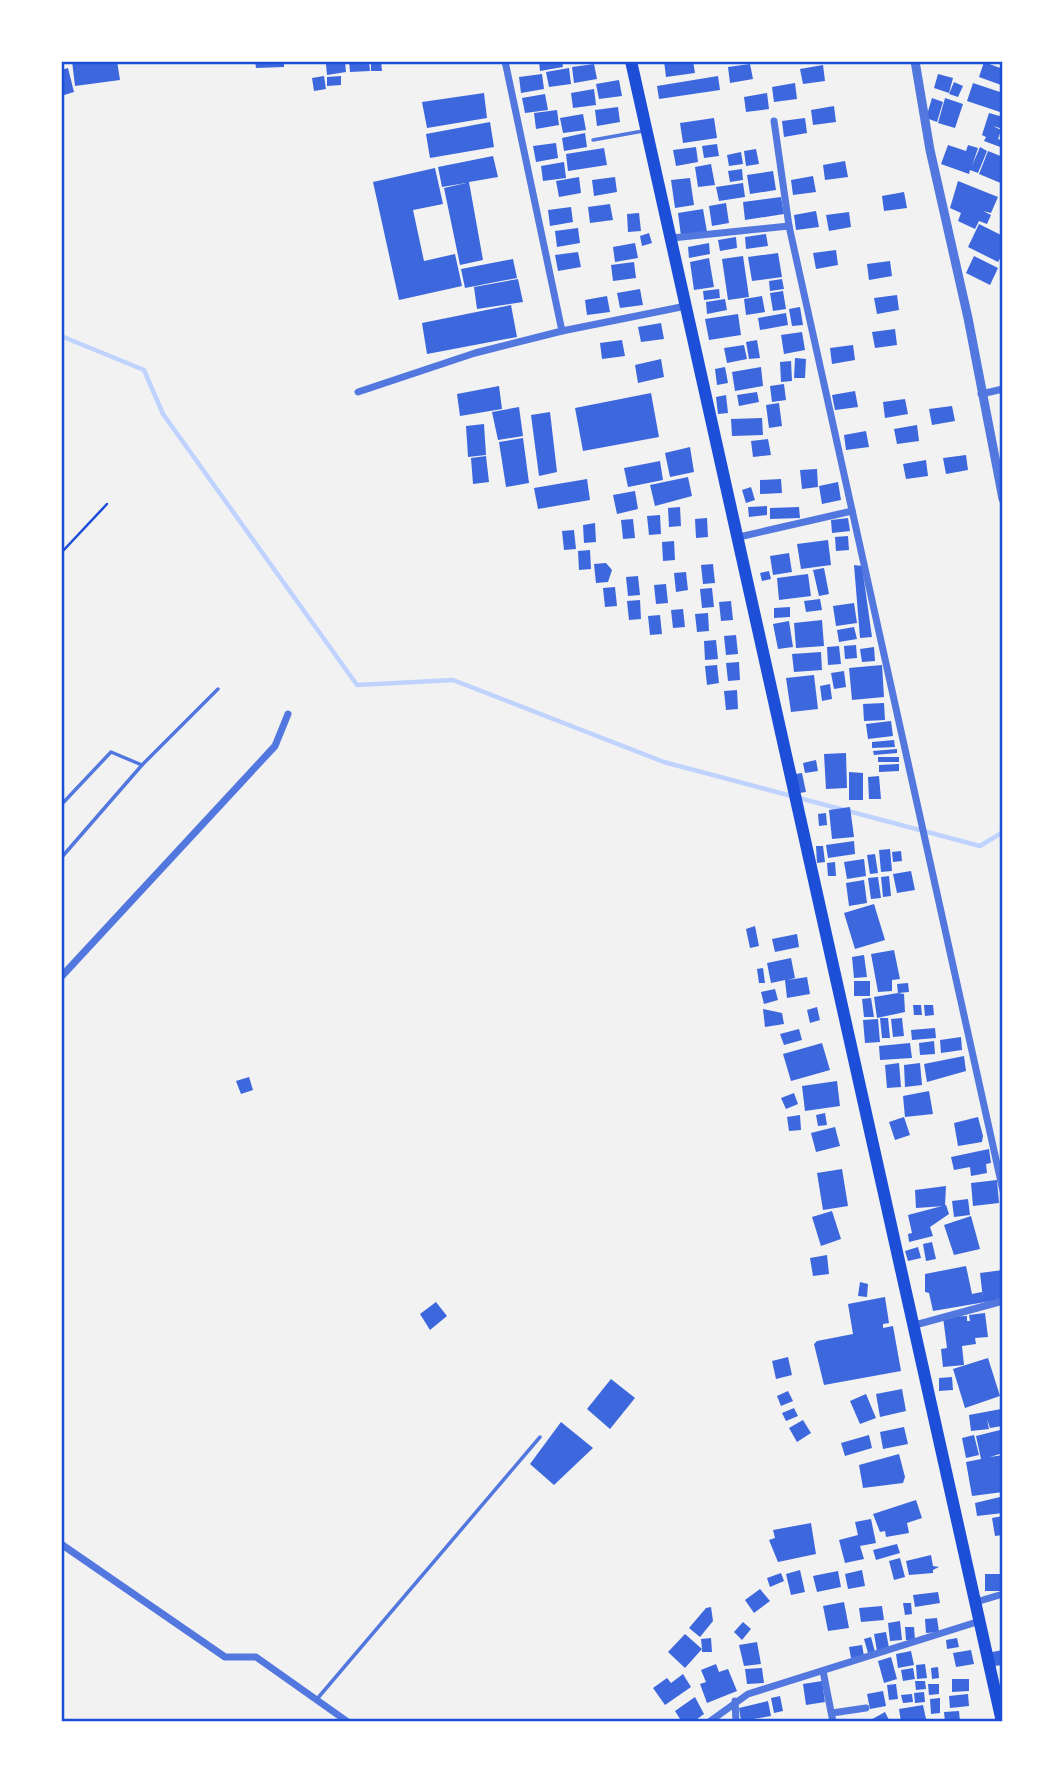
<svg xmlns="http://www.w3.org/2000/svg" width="1064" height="1783" font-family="'Crimson Pro',serif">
  <rect width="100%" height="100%" fill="#f2f2f2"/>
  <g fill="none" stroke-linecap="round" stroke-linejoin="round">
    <polyline stroke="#bfd3fe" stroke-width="4.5" points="61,336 144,370 163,414 357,685 453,680 664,762 980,846 1003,832"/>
  </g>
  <g fill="#3d67dc">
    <polygon points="72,61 117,61 120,80 75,86"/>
    <polygon points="255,61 284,61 284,67 256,68"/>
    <polygon points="345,61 346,72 327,75 326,64"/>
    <polygon points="349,61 369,61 370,71 350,72"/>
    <polygon points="371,61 381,61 382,71 371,71"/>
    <polygon points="539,61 562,61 563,67 540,71"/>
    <polygon points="664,61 693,61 695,73 666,77"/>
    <polygon points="984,62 1003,69 1001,85 979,77"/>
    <polygon points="594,64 597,79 574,83 572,67"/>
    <polygon points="750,64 753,79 730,83 728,67"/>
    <polygon points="823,65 825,81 803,84 800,69"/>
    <polygon points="68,68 74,92 61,96 61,70"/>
    <polygon points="569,68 571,84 549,87 546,72"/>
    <polygon points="542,74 544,89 521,93 519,77"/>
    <polygon points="938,74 953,78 949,93 934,88"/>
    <polygon points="324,76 326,89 314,91 312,78"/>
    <polygon points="341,76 341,85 327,86 327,77"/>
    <polygon points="718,76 720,90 659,99 657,86"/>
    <polygon points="619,80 622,96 599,99 596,84"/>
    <polygon points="954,82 963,86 958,97 949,94"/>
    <polygon points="795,83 797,99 774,102 772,87"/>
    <polygon points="973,83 1003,93 1003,113 967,101"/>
    <polygon points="594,89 596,105 573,108 571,93"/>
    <polygon points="484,93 487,118 427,128 422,102"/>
    <polygon points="767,93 769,109 746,112 744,97"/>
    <polygon points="545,94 548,110 525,113 522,98"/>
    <polygon points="932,98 943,102 937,122 926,118"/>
    <polygon points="945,98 963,104 955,128 938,123"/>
    <polygon points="834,106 836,122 813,125 811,110"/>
    <polygon points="618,107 620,122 597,126 595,110"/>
    <polygon points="557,110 559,125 536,129 534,113"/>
    <polygon points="989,113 1003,117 1003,129 993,126 1001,130 998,139 1003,141 1003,148 984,141 986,137 982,135"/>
    <polygon points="583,114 586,130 563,133 560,118"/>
    <polygon points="714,118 717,138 683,143 680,123"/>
    <polygon points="805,118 807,133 784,137 782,121"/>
    <polygon points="490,122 494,147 430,158 426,134"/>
    <polygon points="585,133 587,147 564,151 562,138"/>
    <polygon points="556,143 558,158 536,162 533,146"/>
    <polygon points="717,144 719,156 704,158 702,146"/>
    <polygon points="948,145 966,151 968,145 978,148 972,166 980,147 987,151 978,173 970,170 969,174 941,164"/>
    <polygon points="696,147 698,162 676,166 673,150"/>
    <polygon points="604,148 607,165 568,171 566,154"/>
    <polygon points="756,149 759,164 746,166 744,151"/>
    <polygon points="988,151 1003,157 1003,184 979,174"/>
    <polygon points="741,152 743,164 729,166 727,155"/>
    <polygon points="493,156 498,177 469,182 483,260 460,265 444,188 466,183 442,187 438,167"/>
    <polygon points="845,161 848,177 825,180 823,165"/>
    <polygon points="564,162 566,178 543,181 541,166"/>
    <polygon points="711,164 715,185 698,187 695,167"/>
    <polygon points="435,168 443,204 413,210 424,261 455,254 462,286 399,300 373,182"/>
    <polygon points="742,169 743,180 730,182 728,171"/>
    <polygon points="773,171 776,190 750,194 747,175"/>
    <polygon points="813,176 816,192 793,195 791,180"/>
    <polygon points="579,177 581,193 559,197 556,181"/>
    <polygon points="615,177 617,192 594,196 592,180"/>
    <polygon points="690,178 694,205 675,208 671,180"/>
    <polygon points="958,181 998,197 991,213 983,211 991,215 987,224 979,221 975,229 958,221 961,213 950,208"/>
    <polygon points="743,183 745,197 719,201 716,187"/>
    <polygon points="904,192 907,208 884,211 882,196"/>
    <polygon points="781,197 784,214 745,220 743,202"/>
    <polygon points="726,203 729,223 712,226 709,206"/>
    <polygon points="610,204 613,220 590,223 588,207"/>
    <polygon points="571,207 573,222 550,226 548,210"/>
    <polygon points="703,209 707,232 681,236 678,213"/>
    <polygon points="816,211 819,227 796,230 794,215"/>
    <polygon points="849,212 851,227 829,231 826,215"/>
    <polygon points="639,213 641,231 628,232 627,214"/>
    <polygon points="979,224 1003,236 1003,253 998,262 968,247"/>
    <polygon points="578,228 580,243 557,247 555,231"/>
    <polygon points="649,233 652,243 642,246 640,236"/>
    <polygon points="766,234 768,246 746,249 745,237"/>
    <polygon points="736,237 737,248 720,251 718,240"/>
    <polygon points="635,243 638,258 615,262 613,247"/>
    <polygon points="709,243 710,254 689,258 688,247"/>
    <polygon points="836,250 838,265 816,269 813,253"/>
    <polygon points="578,252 581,267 558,271 555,255"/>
    <polygon points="778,253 782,277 752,281 748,257"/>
    <polygon points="743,256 749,297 728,300 722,259"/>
    <polygon points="974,256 998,268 990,285 966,273"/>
    <polygon points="709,258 714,287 694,290 690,262"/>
    <polygon points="513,259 517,278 465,288 461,269"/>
    <polygon points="890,261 892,276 869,280 867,264"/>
    <polygon points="634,262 636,278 613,281 611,265"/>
    <polygon points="518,279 523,302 477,309 474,287"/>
    <polygon points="782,279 784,289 770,291 769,281"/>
    <polygon points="640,289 643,305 620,308 617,293"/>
    <polygon points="719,289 720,298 704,300 703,291"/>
    <polygon points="783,291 786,309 773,311 770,293"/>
    <polygon points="897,295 899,310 877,314 874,298"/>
    <polygon points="607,296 610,312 587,315 585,300"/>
    <polygon points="762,296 765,312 746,315 744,299"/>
    <polygon points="725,299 727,310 707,314 706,302"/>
    <polygon points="511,305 517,337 427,354 422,323"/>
    <polygon points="800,307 803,325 792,326 789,309"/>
    <polygon points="786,313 788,325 760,330 758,318"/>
    <polygon points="738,314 741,335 709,340 705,319"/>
    <polygon points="661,323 664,339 641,342 638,327"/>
    <polygon points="895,329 897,345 875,348 872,332"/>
    <polygon points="802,332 805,350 784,354 781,335"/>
    <polygon points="622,340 625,356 602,359 600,343"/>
    <polygon points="757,340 760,358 749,359 746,342"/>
    <polygon points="744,345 747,359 727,363 724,348"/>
    <polygon points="853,345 855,360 832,364 830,348"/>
    <polygon points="795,358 806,359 805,378 794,378"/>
    <polygon points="661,359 664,377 638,383 635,365"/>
    <polygon points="791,361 792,381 781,382 780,362"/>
    <polygon points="725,367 728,383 717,385 715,369"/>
    <polygon points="761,367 763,386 735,391 732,372"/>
    <polygon points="784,384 786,400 772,402 770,386"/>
    <polygon points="499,386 502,409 460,416 457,394"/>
    <polygon points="855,391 858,407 835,410 832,395"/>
    <polygon points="757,392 759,402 739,406 737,395"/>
    <polygon points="651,393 659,437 583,451 575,408"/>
    <polygon points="726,395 728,413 718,414 716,397"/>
    <polygon points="905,399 908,414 885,418 883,402"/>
    <polygon points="779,403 782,426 769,428 766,405"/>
    <polygon points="952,406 955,421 932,425 929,409"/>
    <polygon points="519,407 523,436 498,440 492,412"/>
    <polygon points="550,412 557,472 539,476 531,415"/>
    <polygon points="762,418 763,435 732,436 731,419"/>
    <polygon points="484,424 486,455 468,457 466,426"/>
    <polygon points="917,425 919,441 897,444 894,429"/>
    <polygon points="866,431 869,447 846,450 844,435"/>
    <polygon points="523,438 529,483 506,487 499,442"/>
    <polygon points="768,439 771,455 753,457 751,441"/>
    <polygon points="690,447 694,472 670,477 665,453"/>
    <polygon points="966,455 968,470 946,474 943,458"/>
    <polygon points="486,456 489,482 473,484 471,458"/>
    <polygon points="926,460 928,476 906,479 903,464"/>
    <polygon points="660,461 663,480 628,487 624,468"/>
    <polygon points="817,469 818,487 802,489 800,470"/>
    <polygon points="688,477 692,496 655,506 650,485"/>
    <polygon points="587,479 590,500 538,509 534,488"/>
    <polygon points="781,479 782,493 760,494 760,480"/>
    <polygon points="838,482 841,500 822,504 819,486"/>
    <polygon points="751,487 755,500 746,503 742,490"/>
    <polygon points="635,491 638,509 617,514 613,495"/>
    <polygon points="767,506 767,515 749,517 748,507"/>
    <polygon points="680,507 681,526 669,527 668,508"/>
    <polygon points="799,507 800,518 770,519 770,508"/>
    <polygon points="660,515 661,534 649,535 647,516"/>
    <polygon points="707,518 708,537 696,538 695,519"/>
    <polygon points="848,518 850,531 832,533 831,520"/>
    <polygon points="633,519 635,538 623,539 621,520"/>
    <polygon points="595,523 596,542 584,543 583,525"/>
    <polygon points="574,530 576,549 564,550 562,531"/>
    <polygon points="848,536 849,550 836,551 835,537"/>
    <polygon points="828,540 831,565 801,569 797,544"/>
    <polygon points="674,541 675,560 663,561 662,542"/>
    <polygon points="590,550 591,569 579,570 578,551"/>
    <polygon points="789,553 792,572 773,575 770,556"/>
    <polygon points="606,563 612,570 608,582 596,583 594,564"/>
    <polygon points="713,564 715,583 703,584 701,565"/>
    <polygon points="854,565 862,566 872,637 860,638"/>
    <polygon points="824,568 829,594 819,596 813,570"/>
    <polygon points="769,571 771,579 762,581 760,573"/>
    <polygon points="686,572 688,590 676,592 674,573"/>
    <polygon points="808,574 811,596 779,600 777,578"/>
    <polygon points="638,576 640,595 628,596 626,577"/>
    <polygon points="666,584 668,603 656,604 654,585"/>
    <polygon points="615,587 617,606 605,607 603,588"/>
    <polygon points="712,588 714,607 702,608 700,589"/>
    <polygon points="820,599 822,610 806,612 804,601"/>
    <polygon points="640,600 641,619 629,620 627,601"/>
    <polygon points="731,601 733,620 721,621 719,602"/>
    <polygon points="854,603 857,623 836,626 833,606"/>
    <polygon points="790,607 790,617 774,618 774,608"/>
    <polygon points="683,609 685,627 673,628 671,610"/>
    <polygon points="708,613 709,631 697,632 695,614"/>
    <polygon points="660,615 662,634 650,635 648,616"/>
    <polygon points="822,620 824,646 796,648 794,623"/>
    <polygon points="789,621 793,647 778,649 773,624"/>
    <polygon points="854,627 857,639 839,642 837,630"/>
    <polygon points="736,635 738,654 726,655 724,636"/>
    <polygon points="716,640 718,659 705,660 704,641"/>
    <polygon points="856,645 857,658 845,659 844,646"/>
    <polygon points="839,646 841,664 828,665 827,647"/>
    <polygon points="874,647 875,661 862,662 860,649"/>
    <polygon points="821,652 822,670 794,672 792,654"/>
    <polygon points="739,662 740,680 728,681 726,663"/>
    <polygon points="717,665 719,683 707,685 705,666"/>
    <polygon points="882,665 884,697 852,700 849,668"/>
    <polygon points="844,671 846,687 834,689 831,673"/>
    <polygon points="814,675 818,709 791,712 786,678"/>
    <polygon points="830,684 832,699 822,701 820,686"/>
    <polygon points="737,690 738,709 726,710 724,691"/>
    <polygon points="884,703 885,720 864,721 863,704"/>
    <polygon points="891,721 893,736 868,739 866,724"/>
    <polygon points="894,740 895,747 872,748 872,742"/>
    <polygon points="897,749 897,753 874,755 873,751"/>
    <polygon points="846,753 847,788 826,789 824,754"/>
    <rect x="878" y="757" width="21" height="5"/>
    <polygon points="816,760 818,771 805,773 803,763"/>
    <polygon points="899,764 899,771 879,772 879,765"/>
    <polygon points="849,772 863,773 863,800 849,800"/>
    <polygon points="802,773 806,792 799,793 795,774"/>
    <polygon points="879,776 881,799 869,799 868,777"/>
    <polygon points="850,807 854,837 832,839 829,810"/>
    <polygon points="826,813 827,825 819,826 818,814"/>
    <polygon points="854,841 855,854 828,858 826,845"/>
    <polygon points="816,846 823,846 825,862 817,863"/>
    <polygon points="890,849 892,871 881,872 879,850"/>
    <polygon points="901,851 902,861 893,862 892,852"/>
    <polygon points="875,854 878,873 870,874 867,855"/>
    <polygon points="864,859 866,876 847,879 844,862"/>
    <polygon points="835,862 836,876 828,876 827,863"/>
    <polygon points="911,871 915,890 897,893 893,874"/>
    <polygon points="889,876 891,896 883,897 881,877"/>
    <polygon points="878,877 881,898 871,899 868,878"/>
    <polygon points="864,880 867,903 849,906 846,883"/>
    <polygon points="874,904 885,940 855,949 844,913"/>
    <polygon points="755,926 759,946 750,948 746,929"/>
    <polygon points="797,934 799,947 775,952 772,939"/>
    <polygon points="894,950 900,979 892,980 892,991 878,992 871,954"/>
    <polygon points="864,955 867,977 854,978 852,957"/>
    <polygon points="791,958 795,978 788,980 807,977 810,994 787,998 785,980 771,983 767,963"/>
    <polygon points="763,968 765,983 759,983 757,969"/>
    <rect x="854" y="981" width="16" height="15"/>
    <polygon points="908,983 909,992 898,993 897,984"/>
    <polygon points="775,989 778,1000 764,1004 761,992"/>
    <polygon points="898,993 904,994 905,1012 877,1018 874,997"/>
    <polygon points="871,998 874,1017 864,1017 862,999"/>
    <polygon points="913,1005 921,1005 922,1015 914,1015"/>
    <polygon points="924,1005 933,1005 934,1015 925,1016"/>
    <polygon points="817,1007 820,1020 810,1023 807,1010"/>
    <polygon points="763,1009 782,1013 784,1024 765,1027"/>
    <polygon points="880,1018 888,1018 890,1038 882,1038"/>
    <polygon points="902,1018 904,1036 893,1037 891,1019"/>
    <polygon points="878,1019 880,1042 865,1043 863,1020"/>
    <polygon points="935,1028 936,1038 912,1040 911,1030"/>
    <polygon points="799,1029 802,1040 784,1045 780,1034"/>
    <polygon points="961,1037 962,1050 941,1053 940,1040"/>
    <polygon points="934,1041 935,1054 920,1055 919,1043"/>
    <polygon points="822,1043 830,1070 791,1081 783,1054"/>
    <polygon points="910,1043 912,1058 880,1060 879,1046"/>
    <polygon points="964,1056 966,1071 927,1082 924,1064"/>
    <polygon points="899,1063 901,1087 887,1088 885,1065"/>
    <polygon points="920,1063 922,1085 905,1087 904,1065"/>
    <polygon points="249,1077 253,1090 241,1094 236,1081"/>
    <polygon points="837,1081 840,1106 805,1111 802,1086"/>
    <polygon points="929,1091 933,1114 905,1117 903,1096"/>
    <polygon points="794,1093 798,1104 786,1109 781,1098"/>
    <polygon points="825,1113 827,1125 818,1126 816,1115"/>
    <polygon points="800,1115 801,1130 789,1131 787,1117"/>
    <polygon points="904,1117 910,1135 895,1140 889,1122"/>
    <polygon points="978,1117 983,1136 982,1142 958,1146 954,1123"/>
    <polygon points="835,1127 840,1146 816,1152 811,1133"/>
    <polygon points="989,1149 991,1163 986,1164 987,1173 971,1176 970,1167 954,1170 951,1157"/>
    <polygon points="842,1169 848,1206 823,1210 817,1173"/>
    <polygon points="997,1180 999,1203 973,1206 971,1183"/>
    <polygon points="946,1186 945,1206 916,1208 915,1190"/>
    <polygon points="968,1199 970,1215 954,1217 952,1201"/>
    <polygon points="946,1205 949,1214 930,1227 933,1236 909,1242 908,1234 912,1233 908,1215"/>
    <polygon points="832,1211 841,1239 821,1246 812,1217"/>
    <polygon points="971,1216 980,1249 954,1255 944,1225"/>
    <polygon points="932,1242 936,1259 926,1261 923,1244"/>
    <polygon points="918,1247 921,1258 908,1261 905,1251"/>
    <polygon points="827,1255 829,1274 813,1276 810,1258"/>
    <polygon points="966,1266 972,1294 982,1292 983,1299 980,1273 1003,1270 1003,1299 933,1311 929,1293 925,1292 925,1274"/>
    <polygon points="860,1282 868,1284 867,1297 858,1296"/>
    <polygon points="885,1297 889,1323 883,1324 883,1328 893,1326 901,1371 824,1385 814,1344 817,1341 853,1334 848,1304"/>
    <polygon points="436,1302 447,1316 430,1330 420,1314"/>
    <polygon points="985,1313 988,1337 975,1338 976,1344 962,1346 964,1365 943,1367 941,1349 947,1348 943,1317 967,1316 967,1321 970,1321 969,1315"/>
    <polygon points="788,1357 792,1375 776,1379 772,1361"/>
    <polygon points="988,1358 1000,1396 965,1408 953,1369"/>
    <polygon points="952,1377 953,1390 939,1391 939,1378"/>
    <polygon points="611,1379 635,1398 610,1429 587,1409"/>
    <polygon points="902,1389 906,1411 880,1417 876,1394"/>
    <polygon points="788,1391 793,1401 781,1406 777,1396"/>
    <polygon points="866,1394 876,1418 860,1424 850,1401"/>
    <polygon points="794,1408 798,1416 786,1421 782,1413"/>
    <polygon points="1001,1409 1002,1426 990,1428 987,1419 989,1429 971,1431 969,1415"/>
    <polygon points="803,1420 811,1433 797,1442 789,1428"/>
    <polygon points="561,1422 593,1448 554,1485 530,1464"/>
    <polygon points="904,1427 908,1444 883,1449 880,1432"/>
    <polygon points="1000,1430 1003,1453 990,1457 1003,1455 1003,1492 972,1496 966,1462 981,1459 976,1436"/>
    <polygon points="869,1435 872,1448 845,1456 841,1443"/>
    <polygon points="974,1435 979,1455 966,1458 962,1438"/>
    <polygon points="899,1454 905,1477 903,1483 863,1488 859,1465"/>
    <polygon points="1000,1497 1003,1497 1003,1513 977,1516 975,1503"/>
    <polygon points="916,1500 922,1518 907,1523 909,1533 886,1537 885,1531 880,1532 873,1514"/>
    <polygon points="1003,1516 1003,1535 995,1536 992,1518"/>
    <polygon points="871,1519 876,1543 860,1546 864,1559 845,1563 839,1540 858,1535 855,1522"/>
    <polygon points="811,1523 816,1554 778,1562 769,1540 775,1538 773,1530"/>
    <polygon points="897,1544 900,1553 876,1560 873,1550"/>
    <polygon points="931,1555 933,1566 939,1567 933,1570 933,1573 909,1575 906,1561"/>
    <polygon points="900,1558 905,1577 894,1580 889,1561"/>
    <polygon points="800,1570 805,1592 791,1595 786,1574"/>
    <polygon points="862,1570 865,1586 848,1589 845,1574"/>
    <polygon points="838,1571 841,1587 817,1592 813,1576"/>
    <polygon points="781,1573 784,1581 770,1587 767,1578"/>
    <rect x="985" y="1574" width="15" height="17"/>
    <polygon points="760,1589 770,1601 754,1613 745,1600"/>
    <polygon points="938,1592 940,1603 915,1607 913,1595"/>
    <polygon points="844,1602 849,1628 828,1631 823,1606"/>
    <polygon points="903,1603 911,1603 912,1614 905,1615"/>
    <polygon points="882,1606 884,1620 861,1622 859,1608"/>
    <polygon points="711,1607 713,1621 700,1637 689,1628 706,1608"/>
    <polygon points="937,1618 939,1632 926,1633 925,1619"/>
    <polygon points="900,1621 902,1640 890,1641 888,1623"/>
    <polygon points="743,1622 751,1629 742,1640 734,1632"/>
    <polygon points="905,1627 914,1627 915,1640 906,1640"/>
    <polygon points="886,1632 889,1648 877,1651 874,1634"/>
    <polygon points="685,1634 702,1649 701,1639 711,1638 712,1652 702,1652 702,1649 685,1668 668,1652"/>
    <polygon points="871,1637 875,1652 868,1653 864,1639"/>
    <polygon points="957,1638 959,1647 947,1649 946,1640"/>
    <polygon points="757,1642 761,1664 744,1666 739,1645"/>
    <polygon points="862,1645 864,1656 851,1658 849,1647"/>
    <polygon points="971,1650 974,1664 956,1667 953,1653"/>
    <polygon points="1003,1650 1003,1665 994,1666 992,1652"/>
    <polygon points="911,1651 914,1665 898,1668 896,1654"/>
    <polygon points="891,1657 897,1679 884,1683 878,1661"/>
    <polygon points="716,1664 719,1672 728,1669 737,1691 707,1703 700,1684 706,1682 701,1670"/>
    <polygon points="925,1664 927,1678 917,1679 916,1665"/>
    <polygon points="938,1667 939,1678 932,1679 931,1668"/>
    <polygon points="762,1668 764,1683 747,1684 745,1669"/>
    <polygon points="913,1668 915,1679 903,1681 901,1670"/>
    <polygon points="683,1674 691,1687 665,1705 653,1688 667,1678 671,1683"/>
    <polygon points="952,1679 969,1679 969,1691 952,1692"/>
    <polygon points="822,1681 825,1702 806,1705 803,1684"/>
    <polygon points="915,1681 925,1681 926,1689 916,1690"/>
    <polygon points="896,1684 898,1699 889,1700 887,1685"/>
    <polygon points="928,1684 939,1684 939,1694 929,1695"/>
    <polygon points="883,1691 886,1706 870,1709 867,1694"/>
    <polygon points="924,1692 925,1702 915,1703 914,1693"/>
    <polygon points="912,1694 913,1702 903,1703 901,1695"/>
    <polygon points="968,1694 969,1706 950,1708 949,1696"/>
    <polygon points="780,1696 783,1711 774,1713 771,1698"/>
    <polygon points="695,1697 704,1714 693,1722 682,1722 675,1711"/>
    <polygon points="940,1698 940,1713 931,1714 930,1699"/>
    <polygon points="768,1701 771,1716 741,1721 739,1708"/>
    <polygon points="923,1705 926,1719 901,1722 899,1709"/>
    <polygon points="959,1711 960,1722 945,1722 944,1712"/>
    <polygon points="885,1712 890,1722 867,1722"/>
  </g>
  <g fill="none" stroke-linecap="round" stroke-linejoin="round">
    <polyline stroke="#1d4ed8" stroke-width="2.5" points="61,553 107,504"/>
    <g stroke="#5277de" stroke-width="3.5">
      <polyline points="593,140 643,131"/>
      <polyline points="61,805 111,752 142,765 218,689"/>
      <polyline points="61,858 142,765"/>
      <polyline points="317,1699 540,1437"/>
    </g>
    <g stroke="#5277de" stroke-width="7">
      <polyline points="505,61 562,331 686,306"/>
      <polyline points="774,121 789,226 1003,1191"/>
      <polyline points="672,238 789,226"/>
      <polyline points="358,392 475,353 562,331"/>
      <polyline points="981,394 1003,389"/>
      <polyline points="739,537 852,511"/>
      <polyline points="61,977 275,746 288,714"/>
      <polyline points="915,1325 1003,1301"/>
      <polyline points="61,1544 225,1657 256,1657 348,1722"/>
      <polyline points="976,1602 1003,1594"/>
      <polyline points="823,1671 833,1722"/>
      <polyline points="735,1701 736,1722"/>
      <polyline points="832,1713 866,1708"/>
      <polyline points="709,1722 748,1694 980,1621"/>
    </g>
    <polyline stroke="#5277de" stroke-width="9" points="915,61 930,150 968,318 1003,499"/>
    <polyline stroke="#1d4ed8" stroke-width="12" points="631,61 1002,1722"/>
  </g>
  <rect width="1064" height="1783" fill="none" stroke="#ffffff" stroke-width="126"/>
  <rect x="63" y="63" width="938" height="1657" fill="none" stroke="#1d4ed8" stroke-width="2.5"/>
</svg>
